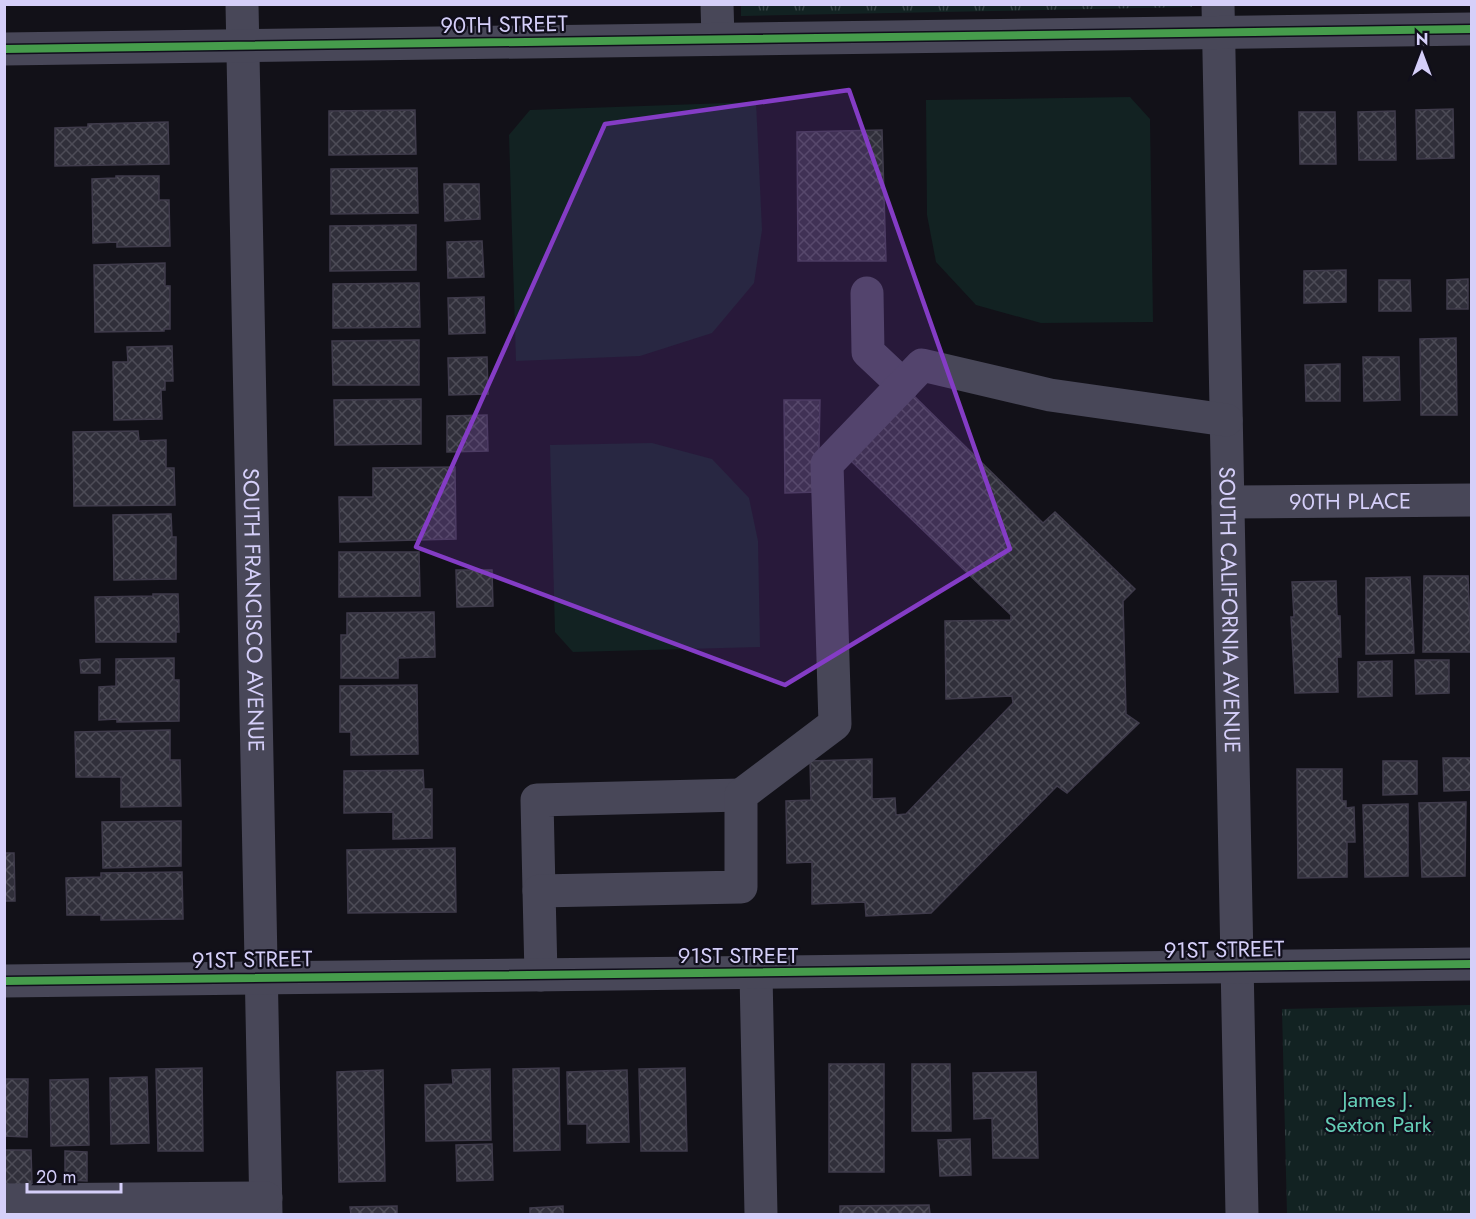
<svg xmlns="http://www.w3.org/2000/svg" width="1476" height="1219" font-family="Jost,sans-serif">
  <defs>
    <pattern id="grass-tufts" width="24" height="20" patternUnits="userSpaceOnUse" patternTransform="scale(1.5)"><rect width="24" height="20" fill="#122222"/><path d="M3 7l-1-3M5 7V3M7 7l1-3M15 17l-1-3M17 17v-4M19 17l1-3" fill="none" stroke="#344143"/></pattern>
    <pattern id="building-cross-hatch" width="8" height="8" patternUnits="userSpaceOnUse" patternTransform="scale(1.5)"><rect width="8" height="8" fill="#302f3a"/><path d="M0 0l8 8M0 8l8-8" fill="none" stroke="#4d4c57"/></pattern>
  </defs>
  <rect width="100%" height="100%" fill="#121118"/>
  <g fill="url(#grass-tufts)">
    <polygon points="1192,5 1192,7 741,16 741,5"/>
    <polygon points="1471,1005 1471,1214 1287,1214 1282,1009"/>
  </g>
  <g fill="#122222">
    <polygon points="1130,97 1150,119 1153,322 1041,323 976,305 936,262 927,215 926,100"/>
    <polygon points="756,102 762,230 754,283 712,333 640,356 516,361 509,135 530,110"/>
    <polygon points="652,443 712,459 749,498 758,541 760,647 573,652 555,632 550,445"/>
  </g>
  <g fill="url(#building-cross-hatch)" stroke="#3f3b4b" stroke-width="1.5">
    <polygon points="1453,109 1454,158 1417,159 1416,110"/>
    <polygon points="415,110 416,154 329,155 329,111"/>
    <polygon points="1395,111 1396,160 1359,160 1358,112"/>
    <polygon points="1299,112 1335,112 1336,164 1300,164"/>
    <polygon points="168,122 169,164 55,166 55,128 88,127 88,124"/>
    <polygon points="882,130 886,261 798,261 797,132"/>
    <polygon points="417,168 418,213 331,214 331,169"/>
    <polygon points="116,176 159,176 159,200 169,200 170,246 117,247 117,242 93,243 92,179 116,178"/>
    <polygon points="444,184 479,184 480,219 445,221"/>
    <polygon points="416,225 416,270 330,271 330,226"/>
    <polygon points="482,241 484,277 448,278 447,242"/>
    <polygon points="165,263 165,286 170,286 170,329 164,329 164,331 95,332 94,265"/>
    <polygon points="1346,270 1346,302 1304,303 1304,271"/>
    <polygon points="1468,279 1468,309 1447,309 1447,280"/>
    <polygon points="1379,280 1410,280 1411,311 1379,311"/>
    <polygon points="419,283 420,327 333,328 333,284"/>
    <polygon points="484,297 485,333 449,334 448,298"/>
    <polygon points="1456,338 1457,415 1421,415 1420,339"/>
    <polygon points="419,340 419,385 333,385 332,341"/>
    <polygon points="172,346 173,381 165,381 165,390 161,390 162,419 114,420 113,362 128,362 127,347"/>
    <polygon points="487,357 488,394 449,395 448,358"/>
    <polygon points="1363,357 1399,357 1400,400 1364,401"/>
    <polygon points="1340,364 1340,401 1306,401 1305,365"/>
    <polygon points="911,393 1043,523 1055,512 1135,589 1123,601 1126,714 1139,723 1067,793 1057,786 931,913 866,916 865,902 812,904 812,862 787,863 786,801 811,800 810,761 872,759 872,799 895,798 896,815 906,814 1013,703 1012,696 946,699 945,621 1011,620 1011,615 847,457"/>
    <polygon points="421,399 421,444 335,445 334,400"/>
    <polygon points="784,400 820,400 818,492 785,493"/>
    <polygon points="487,415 488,451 447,452 447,416"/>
    <polygon points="138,431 139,441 166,440 166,468 174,468 175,505 74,506 73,432"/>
    <polygon points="455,467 456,539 340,542 339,497 373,497 373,468"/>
    <polygon points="171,514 172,537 176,537 176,579 114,580 113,515"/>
    <polygon points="339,552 419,552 420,596 339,597"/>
    <polygon points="456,570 492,570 493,606 457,607"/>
    <polygon points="1424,576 1468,576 1471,652 1423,652"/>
    <polygon points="1410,577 1414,653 1366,654 1366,578"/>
    <polygon points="1336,581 1337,616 1340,616 1341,657 1337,657 1338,692 1295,693 1291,617 1294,617 1292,582"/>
    <polygon points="153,594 178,594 179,632 176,632 176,642 96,642 95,597 153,596"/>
    <polygon points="434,612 435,657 398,658 398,678 341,678 341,635 347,635 347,613"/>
    <polygon points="174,658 174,680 179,680 179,721 117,722 117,719 99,720 99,687 116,686 116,659"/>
    <polygon points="100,659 100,673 81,673 80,660"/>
    <polygon points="1415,660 1449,660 1449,693 1416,694"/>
    <polygon points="1392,661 1392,696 1358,697 1358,662"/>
    <polygon points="417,685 418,754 351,755 351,732 340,732 340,686"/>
    <polygon points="170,730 170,760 180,760 181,806 121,807 121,777 76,777 75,732"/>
    <polygon points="1443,758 1471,758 1472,790 1444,791"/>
    <polygon points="1383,761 1417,761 1417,794 1383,795"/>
    <polygon points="1297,769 1342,769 1342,801 1346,801 1346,808 1354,807 1355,842 1347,842 1347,877 1298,878"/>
    <polygon points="423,770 424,789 432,789 432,838 393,839 393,812 344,813 344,771"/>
    <polygon points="1466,802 1465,876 1422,877 1419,803"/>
    <polygon points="1408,804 1408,876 1365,877 1363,805"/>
    <polygon points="181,821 181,866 103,868 102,822"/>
    <polygon points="455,848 456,912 348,913 347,850"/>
    <polygon points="4,853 14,853 15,901 4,901"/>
    <polygon points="182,872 183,919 101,920 101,915 67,915 66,878 101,877 101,873"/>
    <rect x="829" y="1064" width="55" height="108"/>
    <polygon points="912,1064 950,1064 951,1131 912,1131"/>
    <polygon points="202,1068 203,1151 158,1151 156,1069"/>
    <polygon points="559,1068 560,1150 514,1151 513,1069"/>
    <polygon points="685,1068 687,1151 641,1151 639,1069"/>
    <polygon points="490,1069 491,1140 426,1141 425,1085 453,1084 452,1070"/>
    <polygon points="383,1070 385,1181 339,1182 337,1072"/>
    <polygon points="627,1070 629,1142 587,1143 587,1124 568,1124 567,1072"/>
    <polygon points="1036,1072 1038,1158 993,1158 992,1118 974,1119 973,1073"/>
    <polygon points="147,1077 149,1143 111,1144 110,1078"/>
    <polygon points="4,1079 28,1079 27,1137 4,1136"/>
    <polygon points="88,1079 89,1145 51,1146 50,1080"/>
    <polygon points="970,1139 971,1175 940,1176 938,1140"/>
    <polygon points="492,1144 493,1180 457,1181 456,1145"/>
    <polygon points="4,1150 31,1150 32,1185 4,1186"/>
    <polygon points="65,1151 87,1152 87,1181 65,1180"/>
    <polygon points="929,1205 930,1214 840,1214 840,1206"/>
    <polygon points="397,1206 397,1214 351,1214 350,1207"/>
    <polygon points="563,1206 563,1214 530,1214 530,1208"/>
  </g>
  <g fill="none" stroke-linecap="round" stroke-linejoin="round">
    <g stroke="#484758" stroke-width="33">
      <path id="s1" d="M242,4L266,1214"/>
      <polyline points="717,4 718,39"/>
      <path id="s2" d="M1218,4L1242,1214"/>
      <polyline points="4,49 1472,29"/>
      <polyline points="867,293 868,352 903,385"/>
      <path id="s3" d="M1228,502L1472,500"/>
      <polyline points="539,891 537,800 741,795"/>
      <polyline points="756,974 761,1214"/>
      <polyline points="541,975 539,891 741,887 741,795 835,724 827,464 922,365 1050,395 1226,420"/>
      <polyline points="4,981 1472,964"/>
      <polyline points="4,1200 266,1198"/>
    </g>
    <g stroke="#100e1b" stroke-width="11">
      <g id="cycleway">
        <polyline points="4,49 1472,29"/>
        <polyline points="4,981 1472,964"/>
      </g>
    </g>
    <use href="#cycleway" stroke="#469c4c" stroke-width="8"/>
  </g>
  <path fill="#843cc5" fill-opacity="0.2" stroke="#843cc5" stroke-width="4.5" stroke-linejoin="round" d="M849,90L1010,549L785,685L416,547L605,124Z"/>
  <g text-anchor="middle" stroke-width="4.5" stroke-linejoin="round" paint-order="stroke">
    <g font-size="22" fill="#d5cff9" stroke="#100e1b">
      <text transform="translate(504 24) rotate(-1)" y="8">90TH STREET</text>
      <text dy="8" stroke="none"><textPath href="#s3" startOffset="122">90TH PLACE</textPath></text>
      <text dy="8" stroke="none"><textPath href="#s1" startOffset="606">SOUTH FRANCISCO AVENUE</textPath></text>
      <text dy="8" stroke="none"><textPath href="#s2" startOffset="606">SOUTH CALIFORNIA AVENUE</textPath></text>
      <text transform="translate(1224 949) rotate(-1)" y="8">91ST STREET</text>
      <text x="738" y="963">91ST STREET</text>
      <text transform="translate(252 959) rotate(-1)" y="8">91ST STREET</text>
    </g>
    <g font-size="22" fill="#65ceb7" stroke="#100e1b">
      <text x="1378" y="1107">James J.<tspan x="1378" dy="25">Sexton Park</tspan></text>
    </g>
  </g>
  <rect width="1476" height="1219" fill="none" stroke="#d5cff9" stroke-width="12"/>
  <g transform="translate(1422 54)" stroke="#100e1b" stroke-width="4.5" paint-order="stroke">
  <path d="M0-4.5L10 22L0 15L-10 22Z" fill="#d5cff9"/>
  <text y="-9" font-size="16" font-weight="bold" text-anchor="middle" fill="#d5cff9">N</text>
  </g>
  <path d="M27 1183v9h94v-9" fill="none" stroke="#d5cff9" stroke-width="3"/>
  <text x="36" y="1183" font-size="18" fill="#d5cff9" stroke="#100e1b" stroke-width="4.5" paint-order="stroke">20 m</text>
</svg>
